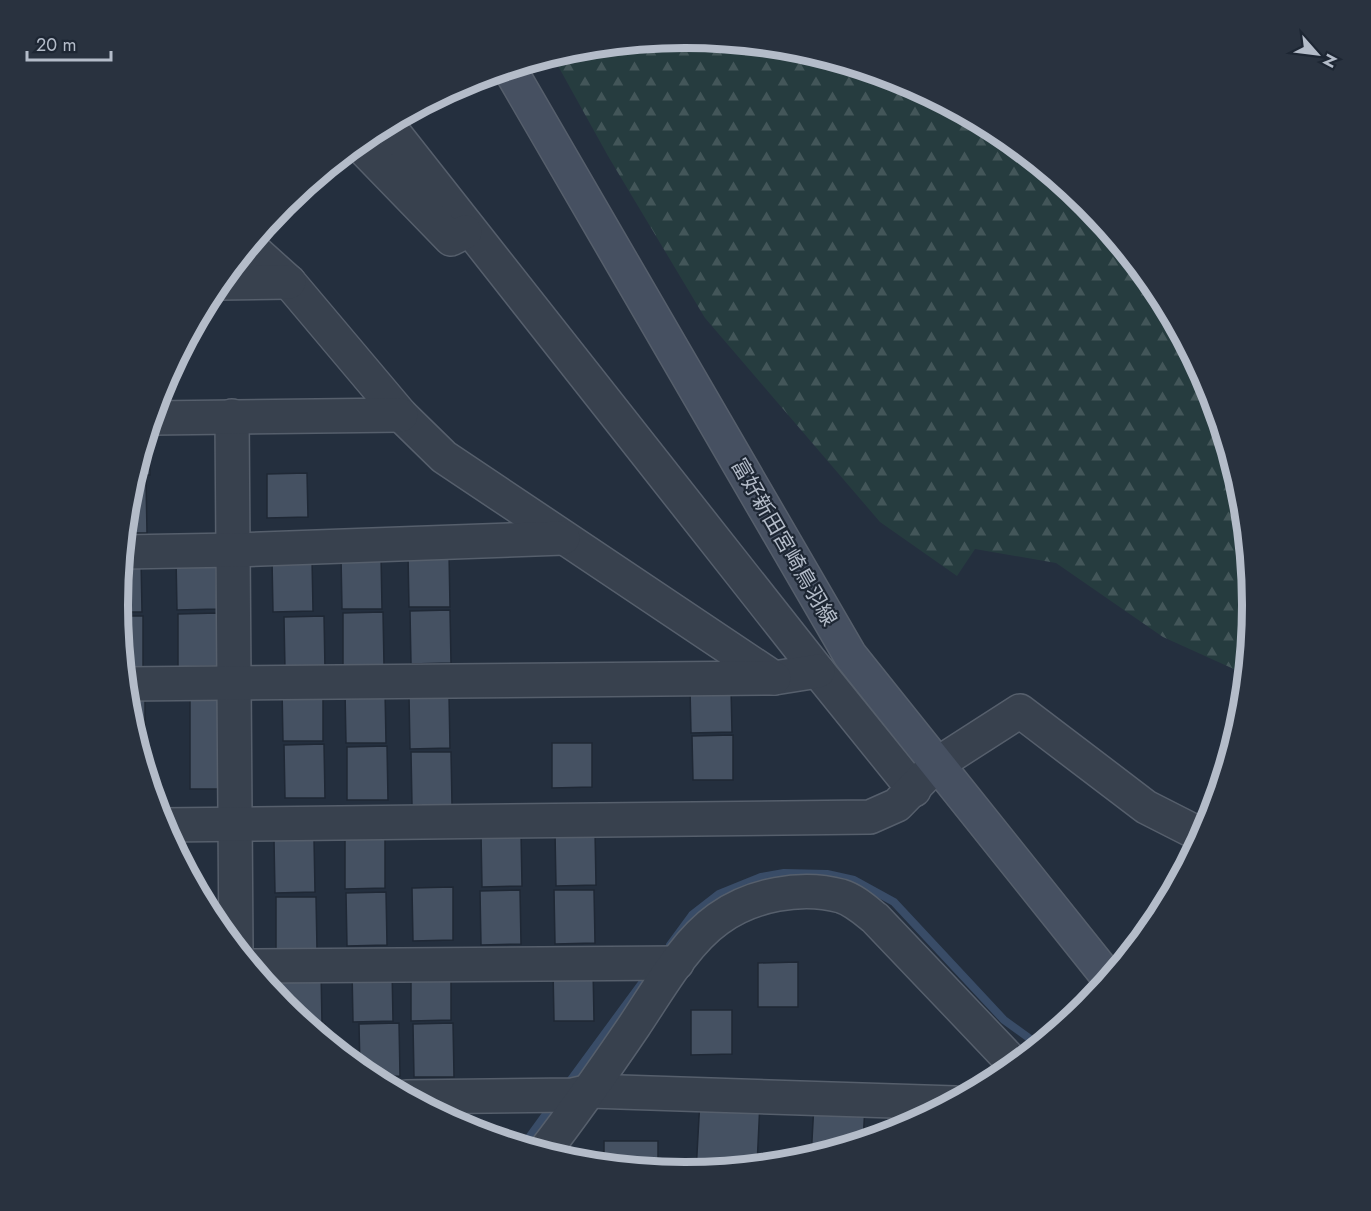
<svg xmlns="http://www.w3.org/2000/svg" width="1371" height="1211" font-family="Jost,'Noto Sans JP',sans-serif">
  <defs>
    <pattern id="forest-firs" width="22" height="20" patternUnits="userSpaceOnUse" patternTransform="scale(1.5)"><rect width="22" height="20" fill="#263c3f"/><path d="M5 1l3.5 6h-7zM16 11l3.5 6h-7z" fill="#435659"/></pattern>
  </defs>
  <rect width="100%" height="100%" fill="#242f3e"/>
  <polygon fill="url(#forest-firs)" points="685,38 797,48 903,81 1001,133 1087,204 1158,290 1210,388 1243,495 1253,606 1247,675 1163,637 1056,563 975,549 957,576 880,522 705,318 608,156 552,55 575,48"/>
  <g fill="none" stroke-linecap="round" stroke-linejoin="round">
    <g stroke="#394c67" stroke-width="8">
      <polyline points="670,945 692,915 719,894 761,877 784,873 827,874 854,880 894,902 1004,1020 1040,1046"/>
      <polyline points="567,1085 650,972"/>
      <polyline points="522,1147 554,1103"/>
    </g>
  </g>
  <g fill="#455162" stroke="#1f2835" stroke-width="1.5">
    <polygon points="149,427 150,475 134,475"/>
    <polygon points="307,473 308,517 267,518 267,474"/>
    <polygon points="133,480 146,480 147,533 125,533 128,494"/>
    <polygon points="449,553 450,607 409,607 408,554"/>
    <polygon points="381,555 382,609 342,609 341,556"/>
    <polygon points="216,556 217,609 177,610 176,557"/>
    <polygon points="312,558 313,611 273,612 272,559"/>
    <polygon points="122,559 141,559 142,612 118,612"/>
    <polygon points="450,610 451,663 411,664 410,611"/>
    <polygon points="383,612 384,666 343,666 343,613"/>
    <polygon points="218,613 219,666 178,667 178,614"/>
    <polygon points="119,616 143,616 143,669 124,669"/>
    <polygon points="324,616 325,670 285,670 284,617"/>
    <polygon points="323,687 323,741 283,741 282,688"/>
    <polygon points="690,688 731,688 732,732 691,733"/>
    <polygon points="126,689 145,689 145,772 128,716"/>
    <rect x="190" y="690" width="29" height="99"/>
    <polygon points="345,690 385,690 386,743 346,743"/>
    <polygon points="409,695 449,695 450,748 410,749"/>
    <polygon points="733,735 733,780 693,780 692,736"/>
    <polygon points="552,743 592,743 592,787 552,788"/>
    <polygon points="324,744 325,798 285,798 284,745"/>
    <polygon points="387,746 388,800 347,800 347,747"/>
    <polygon points="411,752 451,752 452,805 412,805"/>
    <polygon points="595,831 596,885 556,886 555,832"/>
    <polygon points="481,833 521,833 522,886 482,887"/>
    <polygon points="385,835 385,888 345,889 345,836"/>
    <polygon points="314,839 315,892 275,893 274,840"/>
    <polygon points="453,887 453,940 413,941 412,888"/>
    <polygon points="520,890 521,944 481,945 480,891"/>
    <polygon points="554,890 594,890 595,943 555,944"/>
    <polygon points="386,892 387,945 347,946 346,893"/>
    <polygon points="276,897 316,897 317,950 276,950"/>
    <polygon points="798,962 798,1007 758,1007 758,963"/>
    <polygon points="451,967 451,1020 411,1021 411,968"/>
    <polygon points="593,967 594,1021 554,1021 553,968"/>
    <polygon points="392,968 393,1021 353,1022 352,969"/>
    <polygon points="321,970 322,1023 304,1024 281,1004 281,971"/>
    <polygon points="691,1010 732,1010 732,1054 691,1055"/>
    <polygon points="399,1023 400,1076 369,1077 360,1069 359,1024"/>
    <polygon points="453,1023 454,1077 414,1077 413,1024"/>
    <polygon points="305,1024 325,1024 325,1041"/>
    <polygon points="700,1099 760,1102 757,1166 696,1172"/>
    <polygon points="814,1104 865,1106 863,1142 811,1158"/>
    <polygon points="604,1141 658,1141 658,1171 604,1165"/>
  </g>
  <g fill="none" stroke-linecap="round" stroke-linejoin="round">
    <g stroke="#565f6c" stroke-width="36">
      <g id="street">
        <polyline points="387,124 818,671 914,790"/>
        <polyline points="358,143 451,239 465,232"/>
        <polyline points="249,246 289,282 401,415 444,457 774,678 818,671"/>
        <polyline points="219,283 289,282"/>
        <polyline points="232,416 236,949"/>
        <polyline points="152,418 401,415"/>
        <polyline points="123,552 234,550 563,538"/>
        <polyline points="125,684 774,678"/>
        <polyline points="162,825 870,817 897,805 936,765 1020,711 1146,807 1203,836"/>
        <polyline points="250,966 677,963"/>
        <polyline points="406,1097 572,1095 590,1091 955,1103"/>
        <path d="M543,1153C575,1112 604,1070 634,1026C657,992 684,943 718,919C751,895 801,885 841,896C854,900 865,910 875,918L1016,1066"/>
      </g>
    </g>
    <g stroke="#565f6c" stroke-width="36">
      <polyline id="secondary" points="509,68 850,655 1110,980"/>
    </g>
    <use href="#street" stroke="#38414e" stroke-width="33"/>
    <use href="#secondary" stroke="#465061" stroke-width="33"/>
  </g>
  <g text-anchor="middle" stroke-width="4.5" stroke-linejoin="round" paint-order="stroke">
    <g font-size="21" fill="#b4bcc9" stroke="#1d2633">
      <text transform="translate(784 542) rotate(60)" y="7">富好新田宮崎鳥羽線</text>
    </g>
  </g>
  <path d="M0 0H1371V1211H0ZM128 605a557 557 0 1 1 1114 0a557 557 0 1 1-1114 0Z" fill="#29323f" fill-rule="evenodd"/>
  <path fill="none" stroke="#b4bcc9" stroke-width="8" d="M128 605a557 557 0 1 1 1114 0a557 557 0 1 1-1114 0Z"/>
  <g transform="translate(1317 54) rotate(118)" stroke="#1d2633" stroke-width="4.5" paint-order="stroke">
  <path d="M0-4.5L10 22L0 15L-10 22Z" fill="#b4bcc9"/>
  <text y="-9" font-size="16" font-weight="bold" text-anchor="middle" fill="#b4bcc9">N</text>
  </g>
  <path d="M27 51v9h84v-9" fill="none" stroke="#b4bcc9" stroke-width="3"/>
  <text x="36" y="51" font-size="18" fill="#b4bcc9" stroke="#1d2633" stroke-width="4.5" paint-order="stroke">20 m</text>
</svg>
